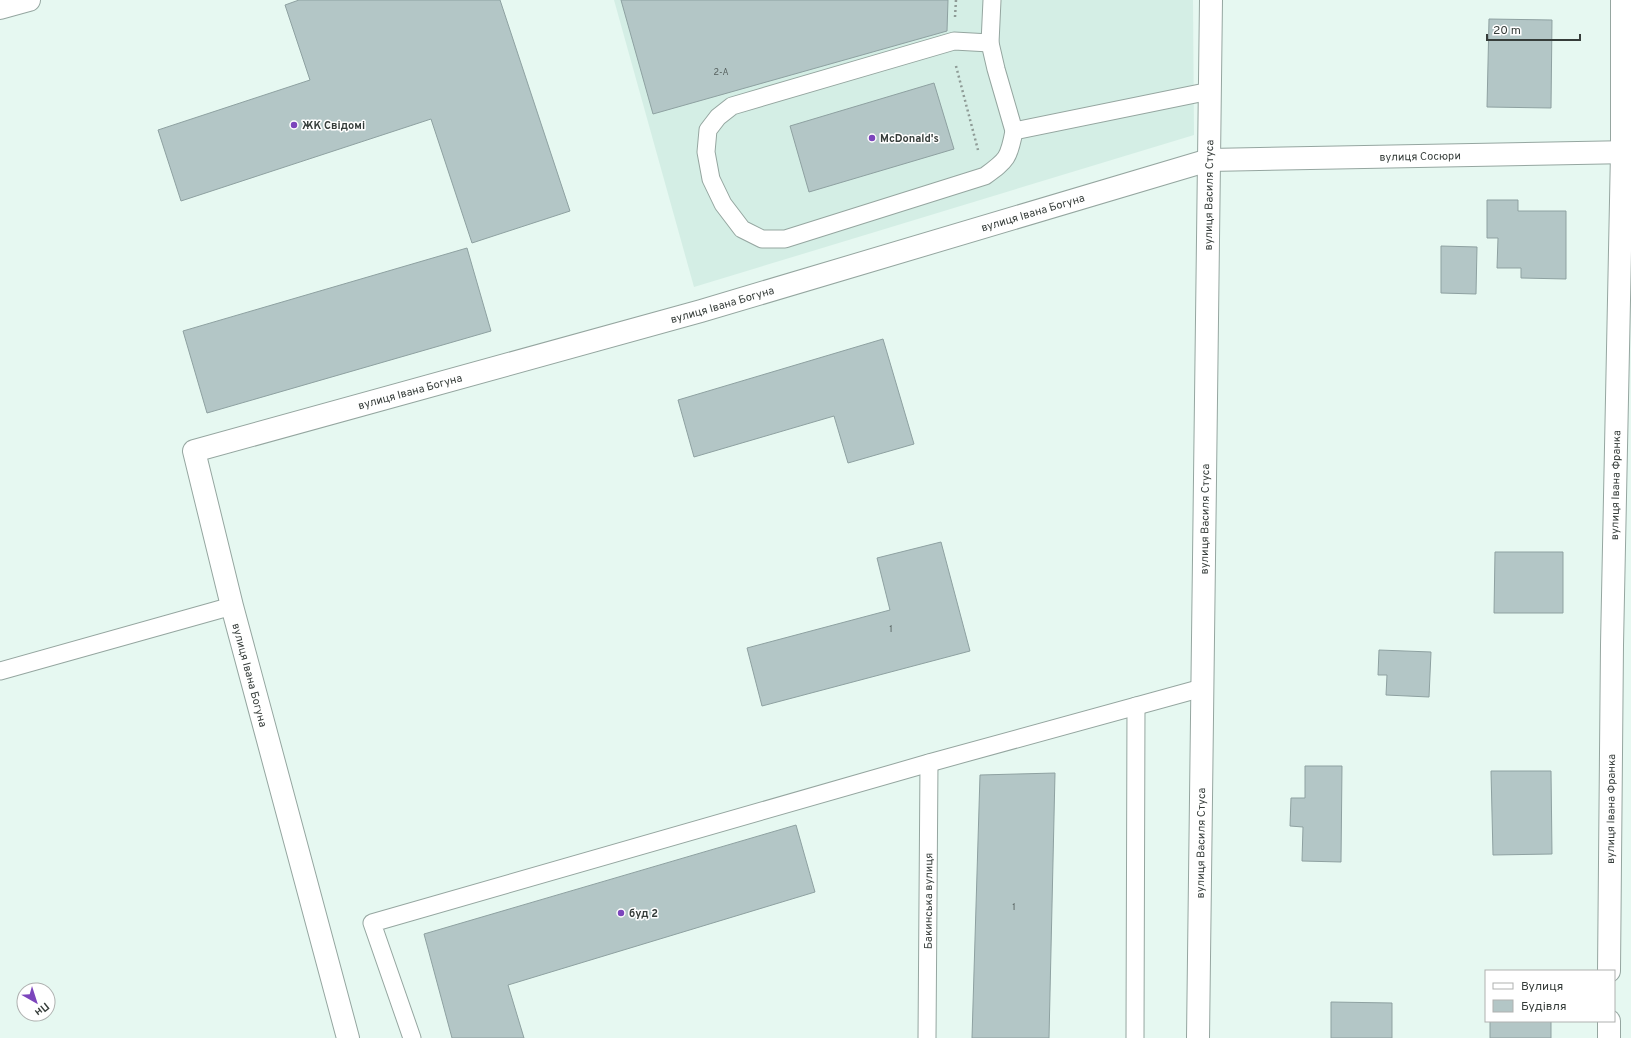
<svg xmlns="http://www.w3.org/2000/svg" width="1631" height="1038" font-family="Overpass,sans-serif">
  <rect width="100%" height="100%" fill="#e6f8f1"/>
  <polygon fill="#d4eee5" points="614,0 1193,0 1194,135 694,287"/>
  <g fill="#b3c6c6" stroke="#8ea1a1">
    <polygon points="299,0 500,0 570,211 472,243 431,119 181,201 158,130 310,80 285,5"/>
    <polygon points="621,0 948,0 947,31 653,114"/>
    <polygon points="1489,19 1552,20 1551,108 1487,107"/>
    <polygon points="934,83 954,149 809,192 790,126"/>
    <polygon points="1487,200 1518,200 1518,211 1566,211 1566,279 1521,278 1521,268 1497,268 1498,238 1487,238"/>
    <polygon points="1441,246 1477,247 1476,294 1441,293"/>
    <polygon points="467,248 491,331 207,413 183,331"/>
    <polygon points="883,339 914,444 848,463 834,416 694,457 678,400"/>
    <polygon points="941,542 970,651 762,706 747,648 890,610 877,558"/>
    <polygon points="1495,552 1563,552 1563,613 1494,613"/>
    <polygon points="1379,650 1431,652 1429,697 1386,695 1387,675 1378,675"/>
    <polygon points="1305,766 1342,766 1341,862 1302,861 1303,827 1290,826 1291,798 1305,798"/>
    <polygon points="1491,771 1551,771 1552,854 1493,855"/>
    <polygon points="1055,773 1049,1038 972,1038 980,775"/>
    <polygon points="796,825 815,892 508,985 524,1038 452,1038 424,934"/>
    <polygon points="1331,1002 1392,1003 1392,1038 1331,1038"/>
    <rect x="1490" y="1021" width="61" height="17"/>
  </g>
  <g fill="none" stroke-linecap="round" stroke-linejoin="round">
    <g stroke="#95a6a0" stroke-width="19">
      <g id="service">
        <polyline points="992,0 990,43 996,69 1014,131 1210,91"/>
        <path d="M990,43L954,41L732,106L718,117L708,130L706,152L711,179L723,204L742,229L762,239H785L985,176C1007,160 1009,158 1014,131"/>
        <polyline points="0,671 232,606"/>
        <polyline points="412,1038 372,923 929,763 1202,688"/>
        <path id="s1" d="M927,1038L929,763"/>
        <polyline points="1135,1038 1136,706"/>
      </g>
    </g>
    <g stroke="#95a6a0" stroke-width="24">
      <g id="minor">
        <polyline points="0,8 29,0"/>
        <path id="s2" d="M1609,971L1612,645L1622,152V0"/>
        <path id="s3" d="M348,1038L232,606L194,451L701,311L1209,160L1631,152"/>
        <polyline points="1609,1038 1609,1021"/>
      </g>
    </g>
    <g stroke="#95a6a0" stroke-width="24">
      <g id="secondary">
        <path id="s4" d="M1198,1038L1211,0"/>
      </g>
    </g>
    <g stroke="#8e9b96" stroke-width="2.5" stroke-dasharray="2 3" stroke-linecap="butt">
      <polyline points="955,17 956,0"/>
      <polyline points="956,66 978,150"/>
    </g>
    <use href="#service" stroke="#fff" stroke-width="17"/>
    <use href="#minor" stroke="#fff" stroke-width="22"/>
    <use href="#secondary" stroke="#fff" stroke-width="22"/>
  </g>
  <g fill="#7c45bc" stroke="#fff" stroke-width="1.5">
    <circle cx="294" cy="125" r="4"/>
    <circle cx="872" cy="138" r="4"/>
    <circle cx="621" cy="913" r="4"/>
  </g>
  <g text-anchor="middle" stroke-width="3" stroke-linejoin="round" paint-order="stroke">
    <g font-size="9" fill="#555f5d">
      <text x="721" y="75">2-А</text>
      <text x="891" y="632">1</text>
      <text x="1014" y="910">1</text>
    </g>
    <g font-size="11" font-weight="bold" fill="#363d3a" stroke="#fff" text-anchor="start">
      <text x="302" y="129">ЖК Свідомі</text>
      <text x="880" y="142">McDonald's</text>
      <text x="629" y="917">буд 2</text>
    </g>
    <g font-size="11" fill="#363d3a" stroke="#fff">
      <text dy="4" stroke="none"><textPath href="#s3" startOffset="1874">вулиця Сосюри</textPath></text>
      <text dy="4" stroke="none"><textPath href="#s4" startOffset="843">вулиця Василя Стуса</textPath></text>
      <text dy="4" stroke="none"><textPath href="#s3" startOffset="1479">вулиця Івана Богуна</textPath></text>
      <text dy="4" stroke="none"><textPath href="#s3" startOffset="1155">вулиця Івана Богуна</textPath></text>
      <text dy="4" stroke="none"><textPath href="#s3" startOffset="831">вулиця Івана Богуна</textPath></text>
      <text dy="4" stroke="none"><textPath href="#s2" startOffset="486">вулиця Івана Франка</textPath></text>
      <text dy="4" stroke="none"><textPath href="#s4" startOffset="519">вулиця Василя Стуса</textPath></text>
      <text transform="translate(250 675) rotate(75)" y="4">вулиця Івана Богуна</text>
      <text dy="4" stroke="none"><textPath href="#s2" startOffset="162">вулиця Івана Франка</textPath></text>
      <text dy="4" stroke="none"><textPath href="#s4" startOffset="195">вулиця Василя Стуса</textPath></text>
      <text dy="4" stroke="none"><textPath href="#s1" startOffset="137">Бакинська вулиця</textPath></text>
    </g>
  </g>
  <rect x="1485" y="970" width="130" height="52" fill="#ffffff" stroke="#afb1b0"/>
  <rect x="1493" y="983" width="20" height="6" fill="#ffffff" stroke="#afb1b0"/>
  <text x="1521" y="990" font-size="12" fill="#363d3a">Вулиця</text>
  <rect x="1493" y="1000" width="20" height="12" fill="#b3c6c6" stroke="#afb1b0"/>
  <text x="1521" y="1010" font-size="12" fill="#363d3a">Будівля</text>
  <g transform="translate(36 1002) rotate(141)"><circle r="19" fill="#ffffff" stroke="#afb1b0"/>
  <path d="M0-3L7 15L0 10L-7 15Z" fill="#7c45bc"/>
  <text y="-6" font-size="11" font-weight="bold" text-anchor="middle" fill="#363d3a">Пн</text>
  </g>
  <path d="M1487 34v6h93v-6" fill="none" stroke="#363d3a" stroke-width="2"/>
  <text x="1493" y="34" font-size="12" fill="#363d3a" stroke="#ffffff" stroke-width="3" paint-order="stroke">20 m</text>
</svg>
